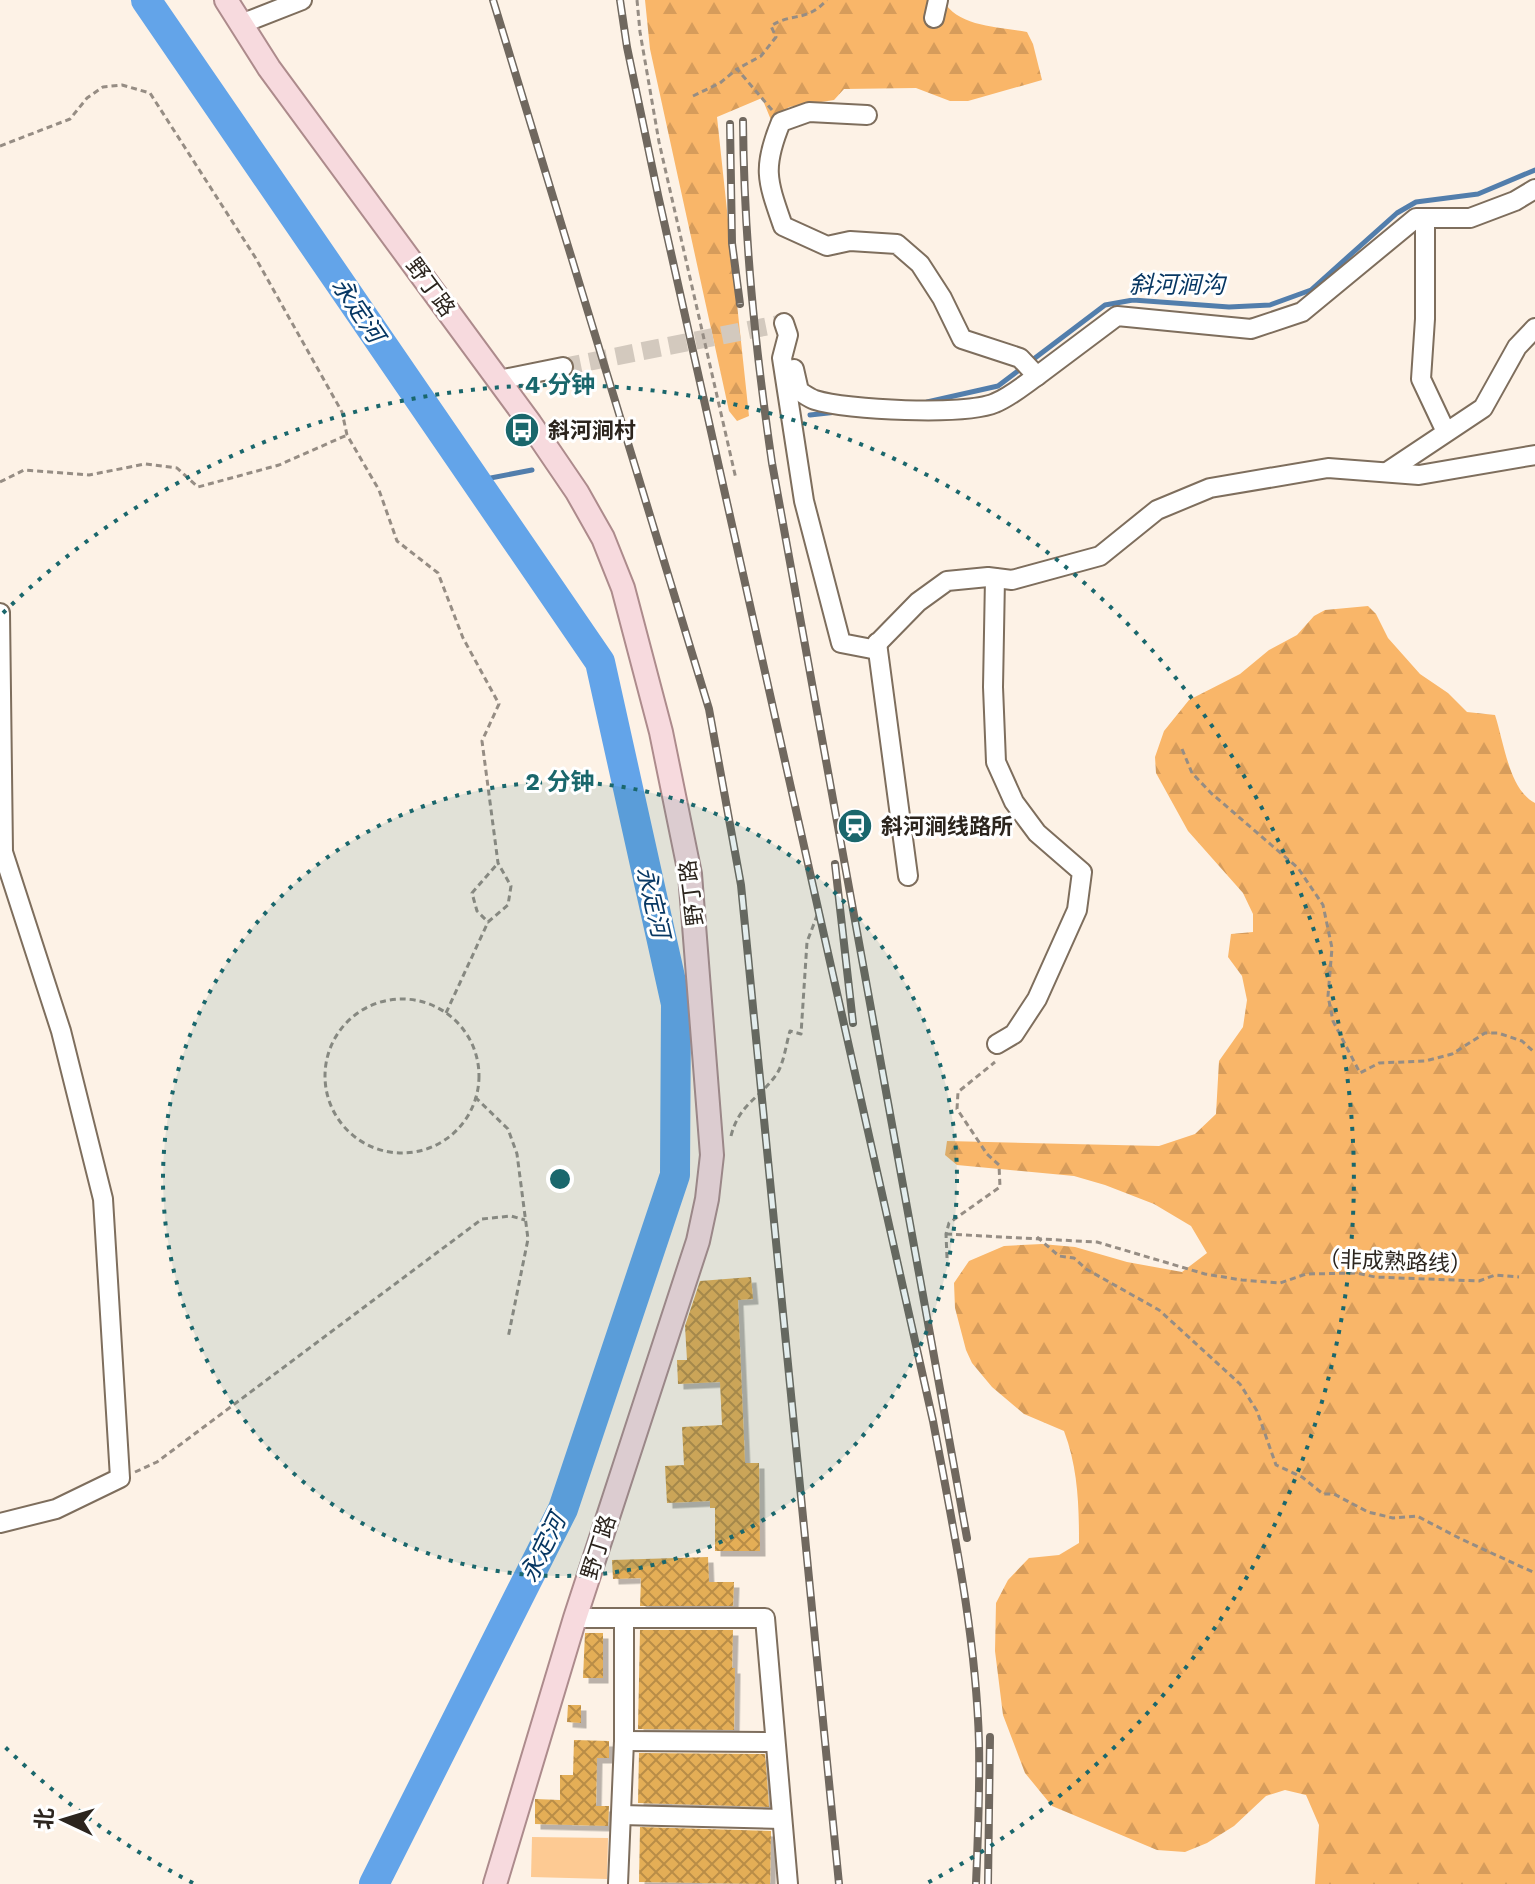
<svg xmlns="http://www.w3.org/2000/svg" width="1535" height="1884" font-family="'Work Sans','Noto Sans SC',sans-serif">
  <defs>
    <pattern id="forest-firs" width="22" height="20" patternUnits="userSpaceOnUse" patternTransform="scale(2)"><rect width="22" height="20" fill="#f9b669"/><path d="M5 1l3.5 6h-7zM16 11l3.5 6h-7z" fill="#d69c5b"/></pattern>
    <pattern id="building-cross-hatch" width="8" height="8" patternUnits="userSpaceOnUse" patternTransform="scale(2)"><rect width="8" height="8" fill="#e4ae57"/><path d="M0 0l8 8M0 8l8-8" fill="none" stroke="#b98d47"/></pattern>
    <filter id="shadow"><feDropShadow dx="5.5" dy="5.5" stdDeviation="0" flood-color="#0004"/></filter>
  </defs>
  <rect width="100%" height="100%" fill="#fdf2e6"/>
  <g fill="url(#forest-firs)">
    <path d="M645,0H943C957,27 1000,27 1027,32L1033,44L1042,80L968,101H950L916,88L844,89L834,100L789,107L771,120L762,98L717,117L749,416L737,421L729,411L650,49Z"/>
    <path d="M1368,606L1376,614L1388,638L1420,674L1448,693L1467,712L1495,715C1504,742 1509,790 1535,803V1884H1315L1319,1825L1306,1795L1285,1790L1266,1796L1234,1826L1207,1843L1185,1852L1157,1850L1052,1806L1025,1773L1003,1715L995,1651L996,1603L1008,1580L1029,1558L1059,1555L1079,1543C1079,1505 1078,1468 1064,1431L1024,1414L992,1387L972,1363L966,1350L955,1308L954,1283L969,1261L1004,1246L1042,1244L1075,1247L1127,1262L1182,1272L1207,1253L1191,1226L1154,1204L1105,1185L1074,1176L957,1165L945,1155L947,1141L1159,1146L1195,1134L1216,1114L1219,1061L1243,1027L1247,1000L1242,976L1228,957L1231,934L1253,932V914L1243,893L1188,831L1156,773L1155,757L1164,731L1189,700L1240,674L1269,650L1297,635L1314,616L1325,610Z"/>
  </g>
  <polygon fill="#fdca93" points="532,1837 608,1838 607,1879 531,1877"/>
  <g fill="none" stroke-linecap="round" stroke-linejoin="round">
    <g stroke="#527eac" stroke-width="5">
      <polyline points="927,402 998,386 1105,305 1133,300 1229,307 1270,305 1311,290 1397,213 1416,202 1478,194 1535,170"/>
      <polyline points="810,415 837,412"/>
      <polyline points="475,481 532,470"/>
    </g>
    <polyline stroke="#63a4e9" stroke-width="30" points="146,0 600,662 676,1004 675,1175 563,1509 374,1884"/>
  </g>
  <g fill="url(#building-cross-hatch)" filter="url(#shadow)">
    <polygon points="751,1277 753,1299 738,1300 745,1463 759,1463 760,1551 715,1551 715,1508 710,1508 710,1501 667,1503 665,1466 684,1465 682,1427 722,1425 720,1382 678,1384 677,1360 687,1360 685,1326 700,1281"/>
    <polygon points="708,1557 709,1582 734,1582 733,1606 640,1606 641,1578 613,1579 612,1560"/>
    <polygon points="640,1630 733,1630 732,1668 735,1668 734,1730 638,1729"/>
    <polygon points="585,1633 603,1633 603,1678 583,1678"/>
    <polygon points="568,1705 581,1705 581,1723 567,1722"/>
    <polygon points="574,1740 609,1741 609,1758 597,1758 596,1806 609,1806 608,1826 535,1824 535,1799 560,1800 560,1775 573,1775"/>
    <polygon points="639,1753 765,1754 769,1807 638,1803"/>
    <polygon points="640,1827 771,1831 770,1884 639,1882"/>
  </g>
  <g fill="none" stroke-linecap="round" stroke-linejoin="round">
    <polyline stroke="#d3c9be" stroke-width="18" stroke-dasharray="18 9" stroke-linecap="butt" points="563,367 784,323"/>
    <g stroke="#7e6e5d" stroke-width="22">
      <g id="minor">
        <polyline points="934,18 938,0"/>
        <polyline points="241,24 302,0"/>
        <path d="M867,115L809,112L781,122C762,168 767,180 783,226L827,246L850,241L897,244L920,264L942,298L962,339L1020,358L1037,376L1117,316L1251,329L1302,312L1416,218H1470L1515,201L1535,189"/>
        <polyline points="1425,218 1425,319 1421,379 1446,432"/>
        <polyline points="784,323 788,335 782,358 804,501 841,643 872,649 918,602 947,581 988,577 1012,580 1100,556 1157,510 1210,488 1328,468 1419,475 1535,455"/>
        <path d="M794,369L799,391C804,394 809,398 815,400C846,410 965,416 995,403C1010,397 1024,385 1037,376"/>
        <polyline points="499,380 563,367"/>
        <polyline points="1387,472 1483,408 1517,347 1535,328"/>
        <polyline points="995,578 993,687 996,762 1014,802 1037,833 1082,872 1077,910 1037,999 1014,1034 997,1044"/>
        <polyline points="0,613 3,852 61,1031 103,1199 120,1478 56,1509 0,1523"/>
        <polyline points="877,643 908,876"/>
        <polyline points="575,1618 624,1618 624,1741 618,1884"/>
        <polyline points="624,1618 765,1618 788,1884"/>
        <polyline points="624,1741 775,1742"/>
        <polyline points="621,1815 782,1819"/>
      </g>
    </g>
    <g stroke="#ad8b8c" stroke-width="26">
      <polyline id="major" points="226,0 269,68 530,423 577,492 603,538 623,588 661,732 690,874 712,1155 707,1199 698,1241 575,1618 495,1884"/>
    </g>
    <g stroke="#968d84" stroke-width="3" stroke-dasharray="6 4" stroke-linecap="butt">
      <polyline points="637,0 640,32 659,142 736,479"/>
      <polyline points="693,96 720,83 737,69"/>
      <path d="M772,110L737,69L761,56L776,37L771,26C792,12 805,23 827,0"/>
      <polyline points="0,146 70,119 87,98 103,87 122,85 150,93 255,257 342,412 347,435 379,490 397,541 438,573 463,638 499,704 482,741 498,863 511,886 508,905 488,922 477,911 472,893 498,863"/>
      <polyline points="0,482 24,470 89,475 145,464 177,468 198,487 279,465 347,435"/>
      <polyline points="1182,749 1192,773 1211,793 1298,868 1323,905 1332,948 1328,996 1333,1021 1360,1073 1379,1063 1425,1061 1452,1054 1485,1033 1498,1033 1522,1041 1535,1053"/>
      <circle cx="402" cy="1076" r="77"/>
      <polyline points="446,1013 488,922"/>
      <polyline points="475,1097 508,1129 517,1154 528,1239 508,1338"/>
      <path d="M731,1136C739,1104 759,1099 776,1075C784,1064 786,1044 790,1031L801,1034L807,942L818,913"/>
      <polyline points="946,1234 1097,1242 1205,1274 1242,1280 1280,1283 1306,1274 1357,1273 1375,1277 1479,1281 1495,1275 1519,1277"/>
      <polyline points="1037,1237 1059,1256 1074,1258 1086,1269 1159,1310 1240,1384 1257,1411 1276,1465 1302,1477 1323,1494 1334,1494 1368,1512 1393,1518 1417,1516 1461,1539 1535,1573"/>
      <polyline points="947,1258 946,1234 949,1223 1000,1187 999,1165 987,1154 957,1109 958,1092 995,1062"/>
      <polyline points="135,1472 157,1462 482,1219 511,1216 525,1220"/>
    </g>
    <use href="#minor" stroke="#fff" stroke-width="18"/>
    <use href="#major" stroke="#f7dade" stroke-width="22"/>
    <g stroke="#70685f" stroke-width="8">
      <g id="rail">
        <polyline points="493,0 709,709 741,885 839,1884"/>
        <path d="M620,0L627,47L658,195L933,1421C953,1527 976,1634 979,1743C980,1790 978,1837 976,1884"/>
        <path d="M743,121C744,239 755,346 772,463L967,1538"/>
        <polyline points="730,124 732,243 740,304"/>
        <polyline points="835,864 853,1023"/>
        <polyline points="988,1884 990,1737"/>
      </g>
    </g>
    <use href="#rail" stroke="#fff" stroke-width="5" stroke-dasharray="15" stroke-linecap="butt"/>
  </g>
  <circle cx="560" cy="1179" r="397" fill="#1a676c" fill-opacity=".12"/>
  <g fill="none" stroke="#1a676c" stroke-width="4" stroke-dasharray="4 8">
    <circle cx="560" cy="1179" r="397"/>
    <path d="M193 1883A794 794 0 0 1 3 1745M3 613A794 794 0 1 1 927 1883"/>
  </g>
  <defs>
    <g id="bus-disc" transform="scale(1.8)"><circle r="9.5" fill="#1a676c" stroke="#fff"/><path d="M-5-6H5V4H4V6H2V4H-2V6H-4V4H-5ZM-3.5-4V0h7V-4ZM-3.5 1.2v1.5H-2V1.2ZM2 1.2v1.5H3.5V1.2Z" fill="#fff"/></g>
    <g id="station-disc" transform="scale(1.8)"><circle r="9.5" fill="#1a676c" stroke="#fff"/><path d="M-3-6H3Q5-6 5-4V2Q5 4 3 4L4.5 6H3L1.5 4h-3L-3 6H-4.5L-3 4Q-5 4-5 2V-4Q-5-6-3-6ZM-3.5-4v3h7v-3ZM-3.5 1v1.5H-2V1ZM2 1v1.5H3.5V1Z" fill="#fff"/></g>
  </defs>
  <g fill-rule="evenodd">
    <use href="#bus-disc" x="522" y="430"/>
    <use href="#station-disc" x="855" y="826"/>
  </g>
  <g text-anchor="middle" stroke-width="6" stroke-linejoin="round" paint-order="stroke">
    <g font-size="22" fill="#2c251e" stroke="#fff">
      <text transform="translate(431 287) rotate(54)" y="8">野丁路</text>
      <text transform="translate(691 893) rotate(-97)" y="8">野丁路</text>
      <text transform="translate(1395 1261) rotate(2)" y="8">（非成熟路线）</text>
      <text transform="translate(598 1547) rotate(-72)" y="8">野丁路</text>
    </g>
    <g font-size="22" font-weight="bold" fill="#2c251e" stroke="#fff" text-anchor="start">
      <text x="548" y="438">斜河涧村</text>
      <text x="881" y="834">斜河涧线路所</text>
    </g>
    <g font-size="24" font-style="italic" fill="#073763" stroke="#fff">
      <text x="1177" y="293">斜河涧沟</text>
      <text transform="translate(358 310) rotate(56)" y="8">永定河</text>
      <text transform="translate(653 902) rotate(77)" y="8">永定河</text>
      <text transform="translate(543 1548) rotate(-64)" y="8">永定河</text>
    </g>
  </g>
  <circle cx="560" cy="1179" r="12" fill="#1a676c" stroke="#fff" stroke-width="4"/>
  <g font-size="24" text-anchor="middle" font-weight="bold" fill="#1a676c" stroke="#fff" stroke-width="6" stroke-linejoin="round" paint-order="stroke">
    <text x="560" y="393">4 分钟</text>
    <text x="560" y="790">2 分钟</text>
  </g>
  <g transform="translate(64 1820) rotate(274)" stroke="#ffffff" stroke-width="6" paint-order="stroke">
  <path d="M0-6L14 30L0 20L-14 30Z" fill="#2c251e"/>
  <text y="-12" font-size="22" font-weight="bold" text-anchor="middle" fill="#2c251e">北</text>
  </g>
</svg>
